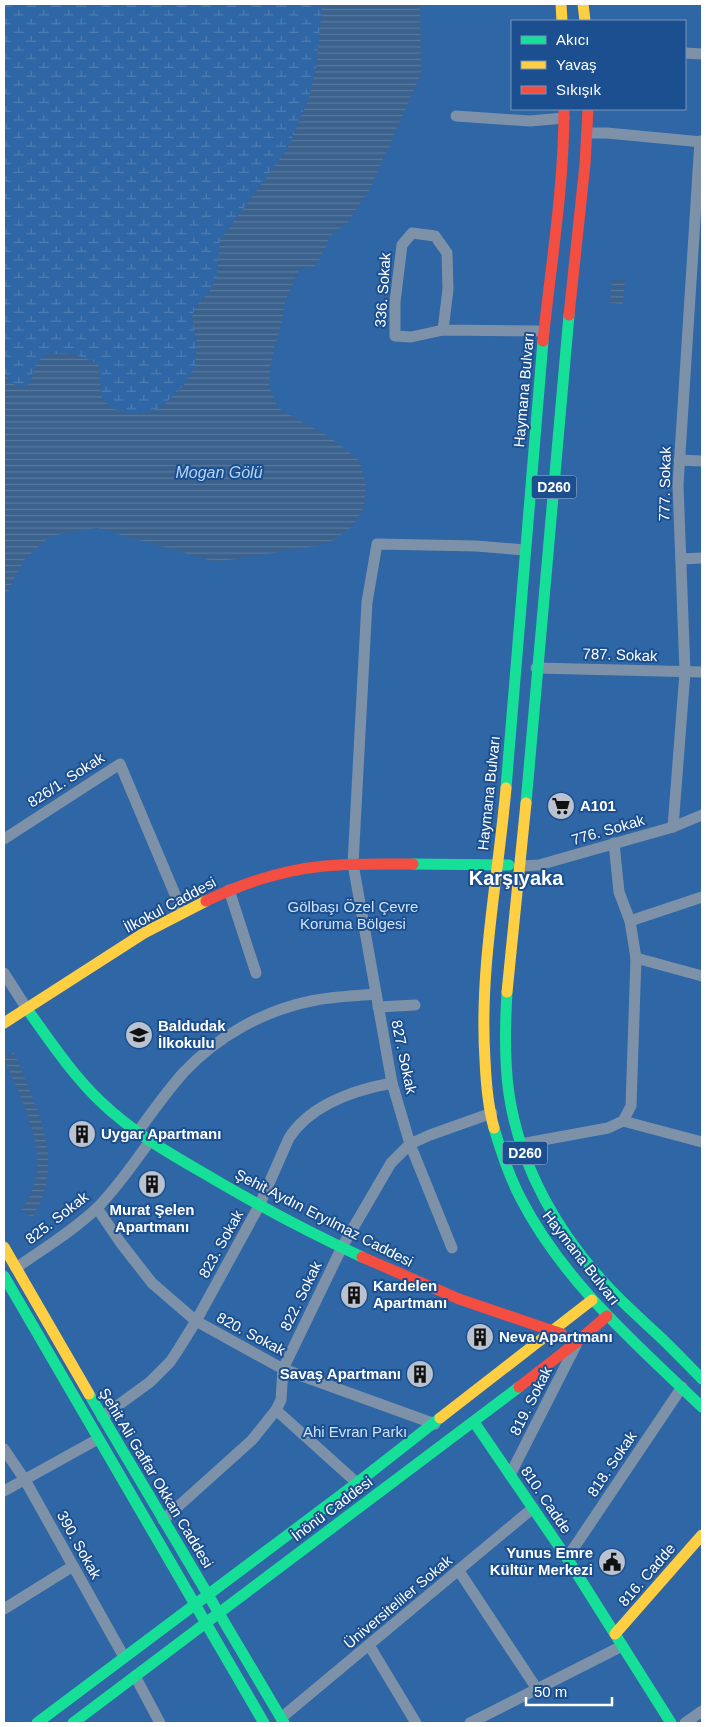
<svg xmlns="http://www.w3.org/2000/svg" width="706" height="1727" font-family="Helvetica,sans-serif">
  <defs>
    <pattern id="wetland-marsh" width="20" height="14" patternUnits="userSpaceOnUse" patternTransform="scale(1.25)"><rect width="20" height="14" fill="#2f66a5"/><path d="M1 5h8M5 5V1M11 12h8M15 12V8" fill="none" stroke="#4e7db2"/></pattern>
    <pattern id="water-rules" width="6" height="5" patternUnits="userSpaceOnUse" patternTransform="scale(1.25)"><rect width="6" height="5" fill="#3b618d"/><path d="M0 2.5h6" fill="none" stroke="#58799e"/></pattern>
  </defs>
  <rect width="100%" height="100%" fill="#365274"/>
  <path fill="#2f66a5" fill-rule="evenodd" d="M4,4H702V1723H4ZM512,21H685V109H512Z"/>
  <polygon fill="url(#wetland-marsh)" points="4,4 322,4 317,63 309,98 288,148 220,240 217,277 208,293 195,307 192,318 197,344 195,367 184,385 164,405 151,412 129,414 112,408 101,397 99,365 33,371 31,382 22,389 10,382 4,372"/>
  <g fill="url(#water-rules)">
    <path d="M322,4H420L421,74L370,189L347,223L330,236L320,259L314,267H307L299,270L285,302L282,321L271,362L269,387L278,408L331,438L359,460L366,484L364,507L353,526L332,541L311,547L216,562L97,528L50,536L23,561L4,600V372L10,382L22,389L31,382C32,374 34,363 42,358C57,348 85,356 99,365L101,397L112,408L129,414L151,412L164,405L184,385L195,367L197,344L192,318L195,307L208,293L217,277L220,240L288,148L309,98L317,63Z"/>
    <polygon points="612,279 625,279 623,304 610,303"/>
    <path d="M14,1052C35,1106 69,1162 32,1218L21,1209C27,1201 32,1193 35,1182C46,1144 18,1093 4,1058Z"/>
  </g>
  <g fill="none" stroke-linecap="round" stroke-linejoin="round">
    <g stroke="#7d92a8" stroke-width="11">
      <polyline points="685,53 702,54"/>
      <polyline points="456,116 530,121 564,118"/>
      <polyline points="587,133 607,133 702,142"/>
      <polyline points="443,330 448,289 447,253 435,236 412,233 402,245 395,302 395,336 411,337 443,330 544,331"/>
      <polyline points="679,460 702,461"/>
      <polyline points="681,559 702,558"/>
      <polyline points="536,668 702,672"/>
      <polyline points="673,827 685,672 678,485 700,141"/>
      <polyline points="4,839 120,764 182,911"/>
      <polyline points="520,866 539,865 673,827 702,815"/>
      <polyline points="229,890 256,973"/>
      <polyline points="630,921 702,897"/>
      <polyline points="636,958 702,976"/>
      <polyline points="4,973 27,1009"/>
      <polyline points="378,1007 415,1005"/>
      <polyline points="623,1121 702,1142"/>
      <path d="M137,1133C152,1112 167,1091 184,1072C218,1036 263,1011 311,1001C333,996 355,996 376,994"/>
      <polyline points="521,1144 608,1128 623,1121 631,1106 636,958 630,921 619,892 614,843"/>
      <polyline points="97,1208 120,1242 152,1283 196,1321 283,1369 435,1424"/>
      <polyline points="452,1248 410,1144 392,1083 353,864 367,602 377,544 476,546 525,550"/>
      <path d="M16,1268C43,1249 73,1231 97,1208C117,1188 133,1164 150,1141"/>
      <polyline points="276,1410 357,1483"/>
      <path d="M102,1417L150,1382L170,1362L178,1350L196,1321L259,1206L289,1138C311,1104 354,1090 392,1083"/>
      <polyline points="4,1449 25,1480 124,1657"/>
      <polyline points="510,1475 576,1345"/>
      <polyline points="4,1491 98,1439"/>
      <polyline points="163,1520 252,1440 276,1410 281,1400 283,1369 342,1247 391,1163 410,1144 430,1135 492,1113"/>
      <polyline points="567,1558 682,1387"/>
      <polyline points="459,1571 537,1689"/>
      <polyline points="4,1609 73,1566"/>
      <polyline points="369,1645 416,1723"/>
      <polyline points="135,1676 160,1723"/>
      <polyline points="281,1718 533,1508"/>
      <polyline points="470,1723 622,1646"/>
      <polyline points="685,1723 702,1711"/>
    </g>
    <g stroke="#16e098" stroke-width="11">
      <polyline points="506,788 543,341"/>
      <polyline points="526,803 569,315"/>
      <polyline points="413,864 509,865"/>
      <path d="M507,992C505,1026 504,1060 509,1094C520,1168 559,1235 610,1289C625,1305 641,1319 657,1334C672,1348 687,1364 702,1379"/>
      <path d="M27,1009C50,1041 72,1074 100,1101C130,1130 165,1151 200,1171C252,1202 306,1231 362,1257"/>
      <path d="M494,1128C501,1152 509,1176 521,1199C564,1282 636,1344 702,1407"/>
      <polyline points="4,1276 264,1723"/>
      <polyline points="89,1394 284,1723"/>
      <polyline points="474,1422 567,1558 671,1723"/>
      <polyline points="37,1723 357,1483 440,1418"/>
      <polyline points="73,1723 519,1387"/>
    </g>
    <g stroke="#ffcf43" stroke-width="11">
      <polyline points="561,4 562,21"/>
      <polyline points="583,4 585,21"/>
      <polyline points="507,992 526,803"/>
      <polyline points="4,1023 144,933 206,901"/>
      <path d="M494,1128C488,1107 486,1083 485,1060C479,969 498,879 506,788"/>
      <polyline points="4,1247 89,1394"/>
      <polyline points="440,1418 592,1300"/>
      <polyline points="615,1634 702,1535"/>
    </g>
    <g stroke="#f24e42" stroke-width="11">
      <polyline points="569,315 585,164 588,109"/>
      <path d="M543,341C551,263 564,187 564,109"/>
      <path d="M206,901C243,883 284,870 324,866C354,863 384,864 413,864"/>
      <polyline points="362,1257 459,1299 562,1334"/>
      <polyline points="519,1387 578,1341 607,1316"/>
    </g>
  </g>
  <defs>
    <g id="supermarket-disc" transform="scale(1.4375)"><circle r="9.5" fill="#b9c2ce" stroke="#1b4f8f"/><path d="M-6-5.5h2.5l.6 2H6L4.5 2H-2.5L-4.4-4H-6ZM-1.5 3.2a1.3 1.3 0 1 0 .1 0ZM3 3.2a1.3 1.3 0 1 0 .1 0Z" fill="#111"/></g>
    <g id="school-disc" transform="scale(1.4375)"><circle r="9.5" fill="#b9c2ce" stroke="#1b4f8f"/><path d="M0-5L7-2L0 1L-7-2ZM-4 1L0 2.5L4 1V4Q0 6-4 4Z" fill="#111"/></g>
    <g id="building-disc" transform="scale(1.4375)"><circle r="9.5" fill="#b9c2ce" stroke="#1b4f8f"/><path d="M-4-6H4V6H1V3H-1V6H-4ZM-2.5-4.3h1.7v1.8h-1.7ZM.8-4.3h1.7v1.8H.8ZM-2.5-1h1.7V.8h-1.7ZM.8-1h1.7V.8H.8Z" fill="#111"/></g>
    <g id="civic-disc" transform="scale(1.4375)"><circle r="9.5" fill="#b9c2ce" stroke="#1b4f8f"/><path d="M-.6-6.5H3V-4.5H.6V-3L4-1V1h2V6H-6V1h2V-1L-.6-3ZM-1.2 2.5V6h2.4V2.5Z" fill="#111"/></g>
  </defs>
  <g fill-rule="evenodd">
    <use href="#supermarket-disc" x="561" y="806"/>
    <use href="#school-disc" x="139" y="1035"/>
    <use href="#building-disc" x="82" y="1134"/>
    <use href="#building-disc" x="152" y="1184"/>
    <use href="#building-disc" x="354" y="1295"/>
    <use href="#building-disc" x="480" y="1337"/>
    <use href="#building-disc" x="420" y="1374"/>
    <use href="#civic-disc" x="612" y="1562"/>
  </g>
  <g text-anchor="middle" stroke-width="4" stroke-linejoin="round" paint-order="stroke">
    <g fill="#1b4f8f" stroke="#bbcadd" stroke-width="1">
      <rect x="531.5" y="475.5" width="45" height="23" rx="4"/>
      <rect x="502.5" y="1141.5" width="45" height="23" rx="4"/>
    </g>
    <g font-size="14" font-weight="bold" fill="#fff">
      <text x="554" y="492">D260</text>
      <text x="525" y="1158">D260</text>
    </g>
    <g font-size="15" fill="#fff" stroke="#1b4f8f">
      <text transform="translate(383 290) rotate(-86)" y="5">336. Sokak</text>
      <text transform="translate(524 390) rotate(-85)" y="5">Haymana Bulvarı</text>
      <text transform="translate(665 484) rotate(-89)" y="5">777. Sokak</text>
      <text transform="translate(620 655) rotate(2)" y="5">787. Sokak</text>
      <text transform="translate(66 780) rotate(-33)" y="5">826/1. Sokak</text>
      <text transform="translate(489 793) rotate(-84)" y="5">Haymana Bulvarı</text>
      <text transform="translate(608 830) rotate(-16)" y="5">776. Sokak</text>
      <text transform="translate(170 905) rotate(-28)" y="5">İlkokul Caddesi</text>
      <text transform="translate(404 1057) rotate(78)" y="5">827. Sokak</text>
      <text transform="translate(57 1218) rotate(-38)" y="5">825. Sokak</text>
      <text transform="translate(324 1218) rotate(27)" y="5">Şehit Aydın Eryılmaz Caddesi</text>
      <text transform="translate(221 1244) rotate(-61)" y="5">823. Sokak</text>
      <text transform="translate(581 1258) rotate(52)" y="5">Haymana Bulvarı</text>
      <text transform="translate(301 1296) rotate(-64)" y="5">822. Sokak</text>
      <text transform="translate(251 1334) rotate(28)" y="5">820. Sokak</text>
      <text transform="translate(531 1401) rotate(-63)" y="5">819. Sokak</text>
      <text transform="translate(612 1464) rotate(-56)" y="5">818. Sokak</text>
      <text transform="translate(156 1478) rotate(59)" y="5">Şehit Ali Gaffar Okkan Caddesi</text>
      <text transform="translate(546 1500) rotate(56)" y="5">810. Cadde</text>
      <text transform="translate(332 1509) rotate(-37)" y="5">İnönü Caddesi</text>
      <text transform="translate(79 1545) rotate(61)" y="5">390. Sokak</text>
      <text transform="translate(647 1575) rotate(-49)" y="5">816. Cadde</text>
      <text transform="translate(398 1602) rotate(-40)" y="5">Üniversiteliler Sokak</text>
    </g>
    <g font-size="15" font-weight="bold" fill="#fff" stroke="#1b4f8f" text-anchor="start">
      <text x="580" y="811">A101</text>
      <text x="158" y="1031">Baldudak<tspan x="158" dy="17">İlkokulu</tspan></text>
      <text x="101" y="1139">Uygar Apartmanı</text>
      <text x="152" y="1215" text-anchor="middle">Murat Şelen<tspan x="152" dy="17">Apartmanı</tspan></text>
      <text x="373" y="1291">Kardelen<tspan x="373" dy="17">Apartmanı</tspan></text>
      <text x="499" y="1342">Neva Apartmanı</text>
      <text x="401" y="1379" text-anchor="end">Savaş Apartmanı</text>
      <text x="593" y="1558" text-anchor="end">Yunus Emre<tspan x="593" dy="17">Kültür Merkezi</tspan></text>
    </g>
    <g font-size="15" fill="#cfe3fa" stroke="#1b4f8f">
      <text x="353" y="912">Gölbaşı Özel Çevre<tspan x="353" dy="17">Koruma Bölgesi</tspan></text>
      <text x="355" y="1437">Ahi Evran Parkı</text>
    </g>
    <g font-size="16" font-style="italic" fill="#b5d3f5" stroke="#1b4f8f">
      <text x="219" y="478">Mogan Gölü</text>
    </g>
    <g font-size="20" font-weight="bold" fill="#fff" stroke="#1b4f8f">
      <text x="516" y="885">Karşıyaka</text>
    </g>
  </g>
  <rect width="706" height="1727" fill="none" stroke="#ffffff" stroke-width="10"/>
  <rect x="511" y="20" width="175" height="90" fill="#1b4f8f" stroke="#7695bc"/>
  <rect x="521" y="36" width="25" height="8" fill="#16e098" stroke="#7695bc"/>
  <text x="556" y="45" font-size="15" fill="#ffffff">Akıcı</text>
  <rect x="521" y="61" width="25" height="8" fill="#ffcf43" stroke="#7695bc"/>
  <text x="556" y="70" font-size="15" fill="#ffffff">Yavaş</text>
  <rect x="521" y="86" width="25" height="8" fill="#f24e42" stroke="#7695bc"/>
  <text x="556" y="95" font-size="15" fill="#ffffff">Sıkışık</text>
  <path d="M526 1697v8h86v-8" fill="none" stroke="#ffffff" stroke-width="2.5"/>
  <text x="534" y="1697" font-size="15" fill="#ffffff" stroke="#1b4f8f" stroke-width="4" paint-order="stroke">50 m</text>
</svg>
